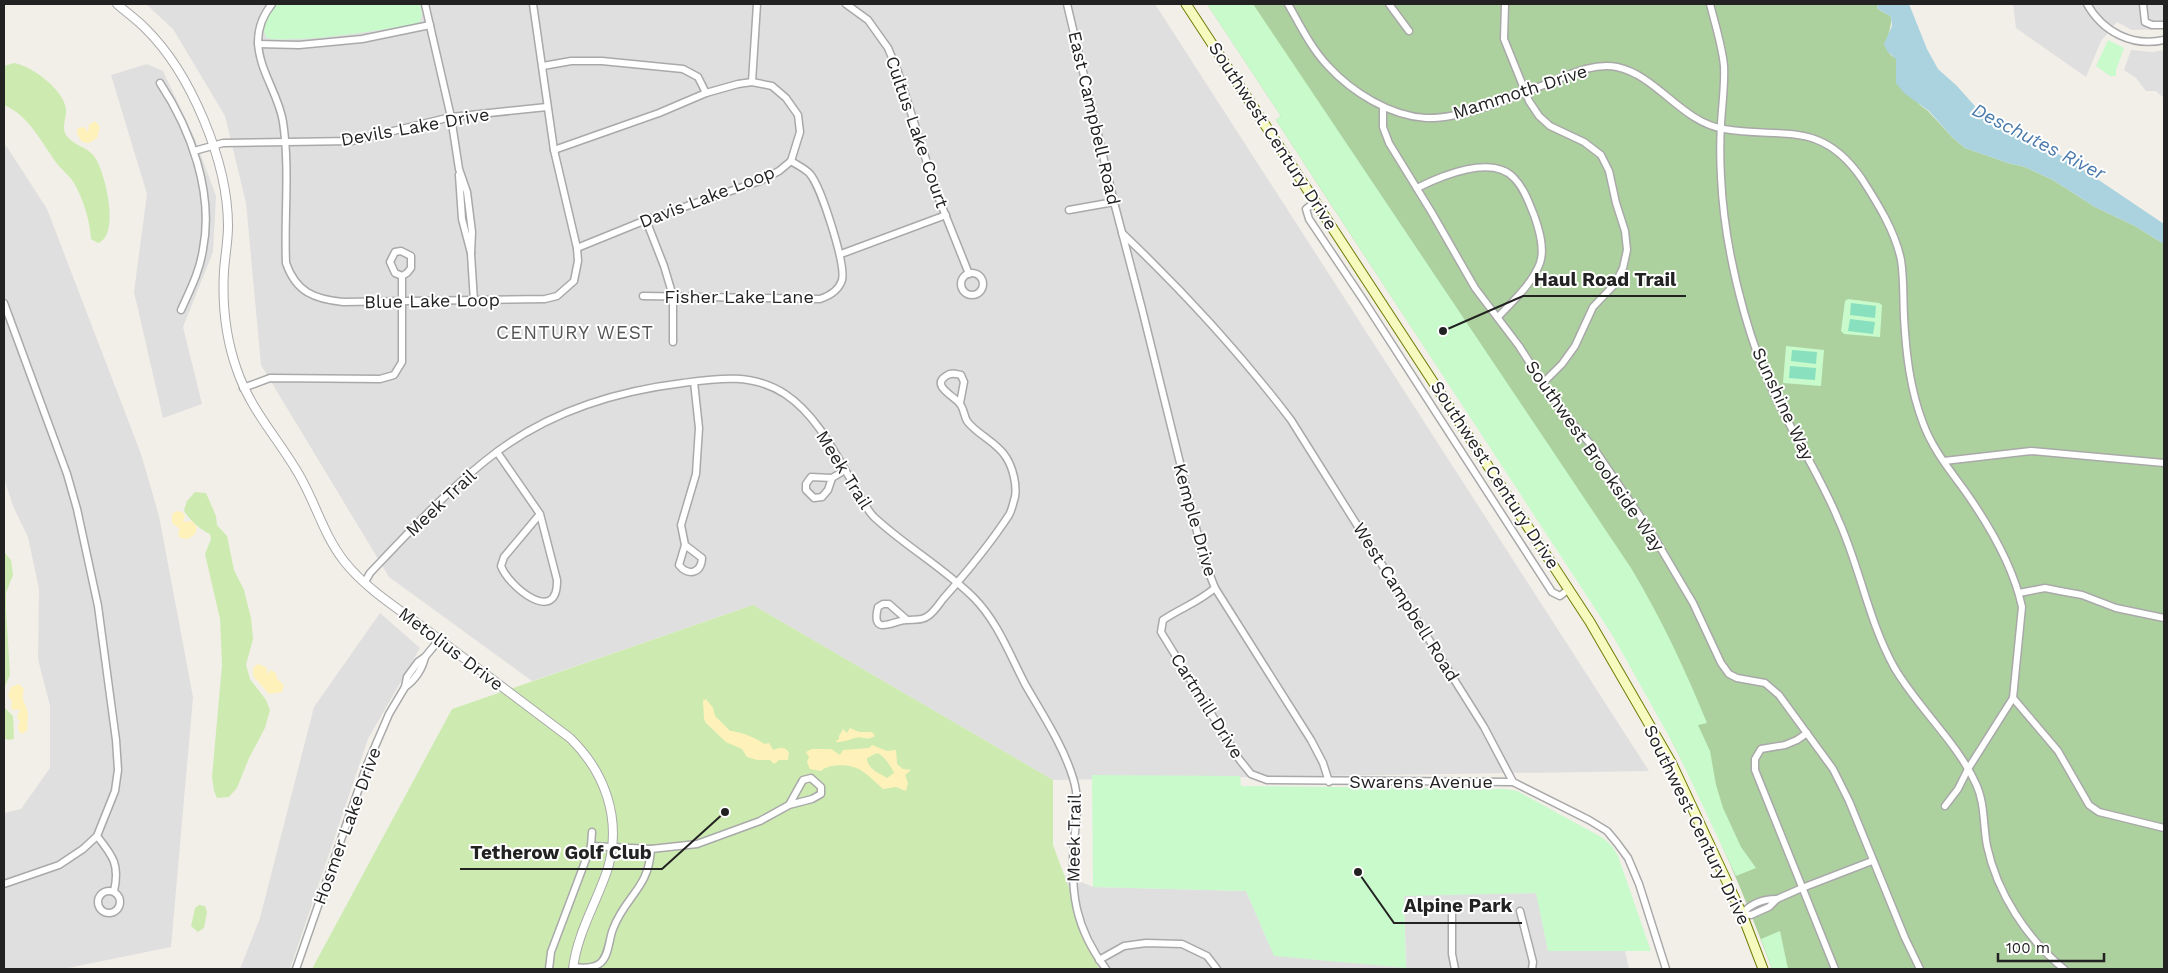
<svg xmlns="http://www.w3.org/2000/svg" width="2168" height="973" font-family="'Work Sans',sans-serif">
  <rect width="100%" height="100%" fill="#f2efe9"/>
  <g fill="#e0dfdf">
    <polygon points="146,4 1155,4 1649,771 1053,780 753,605 532,681 389,577 261,365 246,203 225,116 173,29"/>
    <polygon points="2013,4 2164,4 2164,29 2132,30 2117,22 2101,41 2086,77 2016,28"/>
    <polygon points="2131,50 2152,52 2164,50 2164,98 2156,91 2146,91 2136,78 2124,70"/>
    <polygon points="147,64 163,71 195,139 216,196 213,252 183,327 202,404 163,418 134,292 147,194 111,75"/>
    <polygon points="4,145 7,147 47,209 141,454 159,516 193,697 171,947 63,969 4,969 4,813 21,809 50,768 50,706 38,659 39,589 28,537 13,506 4,478"/>
    <polygon points="380,613 420,648 368,739 290,969 240,969 260,918 314,707"/>
    <polygon points="1064,875 1093,887 1246,891 1274,955 1406,967 1404,895 1537,893 1548,951 1625,951 1629,969 1099,969"/>
  </g>
  <g fill="#cdebb0">
    <path d="M14,63C32,66 64,90 66,109C67,118 61,126 66,135C73,145 87,147 94,156C105,170 121,236 98,243L91,239C90,220 83,199 74,183C70,176 63,171 58,165C42,144 30,116 4,105V66Z"/>
    <path d="M195,492L206,493L216,516L217,525L227,536L234,570L244,590L251,618L253,639L246,665L250,679L266,700L270,710L265,728L249,758L237,788L229,797L217,798L214,791L212,777L222,665L220,619L205,554L211,539L210,534C202,531 187,518 184,510L187,501Z"/>
    <polygon points="4,552 11,560 13,575 6,593 6,609 10,675 4,688"/>
    <polygon points="753,605 1053,780 1053,845 1099,969 312,969 452,709"/>
    <polygon points="4,707 13,716 14,739 8,740 4,738"/>
    <polygon points="199,905 205,906 207,912 204,928 198,932 191,926 195,908"/>
  </g>
  <path fill="#add19e" d="M1207,4H1878L1877,8C1881,12 1887,13 1891,17C1893,30 1878,51 1896,58V74L1920,105L1928,111L1953,138L1965,148L2008,163L2025,167L2053,180L2095,207L2135,226L2164,244V969H1772C1733,863 1686,762 1630,664C1585,587 1534,514 1485,439C1415,333 1345,226 1276,120L1281,116Z"/>
  <g fill="#fff1ba" fill-rule="evenodd">
    <polygon points="95,121 100,127 97,138 89,143 82,142 77,134 78,128 84,127 88,132 89,125"/>
    <polygon points="177,511 182,512 185,516 183,522 192,521 197,527 195,534 188,539 180,538 178,533 180,529 172,523 172,514"/>
    <polygon points="258,664 266,667 268,675 270,670 275,672 278,680 284,685 282,692 269,694 253,676 253,668"/>
    <path d="M19,684L24,689C20,702 29,707 28,717C27,722 27,724 28,729L24,733H20L18,727L20,721L17,718L20,709L14,710L11,708L12,701L8,696L11,687Z"/>
    <path d="M706,699L713,708L715,716L730,731C738,731 757,738 764,744L769,743L773,750C780,748 785,746 789,753L788,760H779L774,764L770,760H757L747,757L742,749L726,742L706,723L704,719L703,701Z"/>
    <path d="M850,728L859,732H872L875,736C864,742 864,735 855,738C848,740 844,742 835,742L839,739V736L843,729L847,733Z"/>
    <path d="M872,745L887,751L896,750L897,764L903,769L911,770L905,775L908,783L906,791L896,787L883,789C876,783 870,776 862,771C852,764 830,763 821,771L810,769L807,762L809,757L806,752L812,749H831L840,755L843,750L869,748ZM877,753C885,756 891,767 894,773L887,778C879,773 867,769 867,758Z"/>
  </g>
  <g fill="#c8facc">
    <path d="M277,4H420L422,14L420,22L415,24C367,32 319,41 270,39L266,37C260,24 269,13 277,4Z"/>
    <path d="M1207,4H1253L1631,568C1661,618 1685,669 1707,723L1698,725L1710,751L1716,785L1723,808L1741,847L1756,868L1736,876L1676,749L1613,636L1276,120L1281,116Z"/>
    <polygon points="2108,40 2124,48 2116,70 2116,76 2110,76 2096,66"/>
    <polygon points="1848,299 1879,303 1882,305 1880,337 1844,334 1841,331 1845,301"/>
    <polygon points="1786,346 1824,350 1821,386 1783,383"/>
    <polygon points="1092,775 1240,776 1241,786 1506,789 1517,791 1603,838 1612,846 1618,856 1651,951 1548,951 1536,893 1404,896 1406,968 1274,956 1246,891 1093,887"/>
    <polygon points="1780,931 1788,969 1772,969 1761,939"/>
  </g>
  <g fill="#88e0be">
    <polygon points="1851,303 1876,306 1875,318 1850,315"/>
    <polygon points="1850,319 1875,322 1873,334 1848,331"/>
    <polygon points="1792,350 1817,352 1816,364 1791,361"/>
    <polygon points="1790,366 1816,368 1815,380 1789,378"/>
  </g>
  <path fill="#aad3df" d="M1878,4H1909L1927,49L1938,69L1957,86L1981,113L2000,126L2066,158L2164,224V244L2135,226L2095,207L2053,180L2025,167L2008,163L1965,148L1953,138L1929,111L1904,93L1896,83V59L1887,51L1884,44L1892,26L1891,17C1887,13 1881,12 1877,8Z"/>
  <g fill="none" stroke-linecap="round" stroke-linejoin="round">
    <g stroke="#a9a9a9" stroke-width="9">
      <g id="minor">
        <path d="M272,4C263,15 258,28 258,42C259,71 279,95 283,122C290,169 284,217 286,263C296,292 314,299 343,302L545,299L557,296L574,281L578,261L577,248L554,150L533,4"/>
        <polyline points="425,4 451,117 459,169 467,192 472,232 471,254 474,301"/>
        <polyline points="846,4 868,20 888,48 898,72 937,194 969,274"/>
        <polyline points="1067,4 1114,202 1142,309 1204,560 1215,588 1311,740 1323,763 1329,782"/>
        <path d="M1288,4C1300,25 1311,48 1328,66C1352,92 1390,116 1426,118C1461,119 1509,99 1541,86C1565,77 1591,62 1617,67C1658,76 1681,122 1724,129C1782,139 1821,119 1862,179C1878,204 1895,231 1901,260C1904,279 1903,298 1904,317C1906,354 1910,389 1923,423C1932,448 1949,469 1965,491C1989,525 2013,565 2022,607L2013,698L1968,769L1958,789L1945,806"/>
        <polyline points="1389,4 1409,31"/>
        <polyline points="1505,4 1504,39 1529,101 1539,116 1550,126 1584,142 1601,155 1609,171 1616,203 1625,231 1627,250 1623,268 1615,284 1593,307 1575,346 1562,364 1543,383"/>
        <path d="M1710,4C1715,24 1722,45 1724,66C1725,85 1722,105 1721,124C1720,141 1720,159 1721,177C1723,222 1732,269 1744,312C1753,344 1765,377 1780,406C1799,444 1822,480 1838,519C1860,567 1868,620 1894,667C1917,707 1957,742 1976,784C1985,803 1983,825 1987,846C1997,893 2027,939 2064,969"/>
        <path d="M2087,4C2103,32 2132,47 2164,40"/>
        <polyline points="2143,4 2145,22 2152,25 2164,25"/>
        <polyline points="258,44 299,45 362,39 430,25"/>
        <polyline points="543,66 571,61 602,61 683,69 698,77 706,93"/>
        <polyline points="752,82 757,4"/>
        <path d="M160,83C191,130 214,193 203,249C200,271 190,290 181,310"/>
        <polyline points="1383,107 1383,127 1389,143 1432,213 1475,288 1519,346 1548,391 1573,424 1593,447 1654,537 1693,603 1721,663 1729,674 1737,678 1765,683 1779,695 1833,769 1849,801 1905,938 1920,969"/>
        <polyline points="554,150 659,113 706,93 738,84 752,82 772,86 786,98 798,115 800,132 791,161 779,171 760,181 646,220 577,248"/>
        <polyline points="194,151 223,143 352,141 451,117 547,107"/>
        <polyline points="459,175 462,219 471,253"/>
        <path d="M1417,188C1441,176 1492,154 1514,178C1524,188 1529,203 1534,215C1539,229 1545,248 1540,263C1532,284 1513,301 1498,317"/>
        <polyline points="1316,201 1306,209 1309,219 1364,301 1552,592 1560,596 1569,589"/>
        <polyline points="1069,210 1114,202"/>
        <polyline points="646,220 664,266 673,296 673,342"/>
        <path d="M1122,233C1183,291 1240,353 1291,420L1484,727L1513,782L1589,820L1607,831L1617,843L1628,858L1639,884L1666,969"/>
        <polyline points="841,254 946,215"/>
        <circle cx="972" cy="284" r="11"/>
        <path d="M643,296L820,299C829,296 839,290 842,280C846,264 821,187 810,174C806,169 797,165 791,161"/>
        <polyline points="4,303 67,474 77,509 98,606 116,740 118,770 115,791 97,836 83,849 59,865 4,884"/>
        <polyline points="243,388 270,378 380,379 394,375 402,362 402,276 407,273 411,268 411,256 401,251 395,252 390,262 395,273 402,276"/>
        <path d="M497,452L540,514L557,580C558,627 508,586 501,566L504,557L540,514"/>
        <polyline points="1944,461 2031,451 2164,463"/>
        <polyline points="832,478 828,490 822,497 814,498 806,490 806,484 811,477 832,478 845,470"/>
        <path d="M685,545L702,558C701,574 688,576 679,565L685,545L681,525L696,474L699,428L694,382"/>
        <path d="M365,582L370,573C410,531 451,486 498,451C552,411 617,391 683,383C719,378 753,373 785,394C817,415 836,455 855,487C861,497 866,509 874,517C905,546 944,568 974,598C997,621 1010,655 1025,684C1042,714 1063,745 1073,778C1080,799 1076,821 1074,842C1070,892 1075,928 1106,969"/>
        <path d="M1215,588C1197,603 1181,608 1163,620L1161,632L1239,759L1251,774L1267,780L1513,782"/>
        <polyline points="2019,593 2045,588 2060,591 2082,595 2116,608 2164,618"/>
        <path d="M906,619L889,604H883L878,607C870,638 895,620 906,620C914,619 922,621 928,616C934,612 939,604 943,599C966,573 990,544 1009,515C1012,510 1013,503 1015,497C1017,485 1013,468 1006,457C997,442 976,434 967,421C964,416 964,409 960,404C956,397 930,386 946,376C951,372 956,374 961,375L964,382L960,403"/>
        <path d="M405,687C416,679 422,670 425,657"/>
        <polyline points="2013,698 2058,751 2089,805 2099,812 2164,828"/>
        <polyline points="1807,733 1797,740 1785,745 1761,749 1755,759 1755,770 1835,969"/>
        <path d="M97,836C113,856 120,865 114,891"/>
        <polyline points="591,846 651,849 697,844 760,821 789,805 812,799 821,794 821,787 811,778 803,780 789,805"/>
        <circle cx="109" cy="902" r="11"/>
        <polyline points="1452,911 1452,954 1455,969"/>
        <polyline points="1520,911 1533,962 1532,969"/>
        <polyline points="1742,914 1751,915 1769,907 1777,899 1802,888 1872,861"/>
        <path d="M1742,914C1751,903 1763,899 1777,899"/>
        <polyline points="1099,960 1124,946 1146,943 1182,944 1207,956 1217,969"/>
        <path d="M573,967C581,968 592,969 599,964C609,958 609,938 613,929C625,896 649,889 651,849"/>
        <polyline points="296,969 367,765 389,714 405,687 407,677 418,662 425,657 439,640"/>
        <polyline points="549,969 551,952 591,846 592,832"/>
      </g>
    </g>
    <g stroke="#a9a9a9" stroke-width="10">
      <path id="tertiary" d="M117,4C126,12 136,19 145,28C191,73 228,162 228,226C228,241 225,256 224,271C222,305 226,339 237,370C250,408 275,435 295,468C314,497 322,533 344,561C365,588 397,608 424,628C473,665 521,701 570,738C605,772 622,819 608,868C597,902 577,933 573,969"/>
    </g>
    <g stroke="#707d05" stroke-width="11">
      <polyline id="secondary" points="1186,4 1590,622 1671,762 1742,914 1763,969"/>
    </g>
    <use href="#minor" stroke="#fff" stroke-width="6"/>
    <use href="#tertiary" stroke="#fff" stroke-width="8"/>
    <use href="#secondary" stroke="#f7fabf" stroke-width="9"/>
  </g>
  <g text-anchor="middle" stroke-width="4" stroke-linejoin="round" paint-order="stroke">
    <g font-size="18" fill="#222" stroke="#fff">
      <text transform="translate(1520 92) rotate(-18)" y="6">Mammoth Drive</text>
      <text transform="translate(1094 118) rotate(77)" y="6">East Campbell Road</text>
      <text transform="translate(415 127) rotate(-10)" y="6">Devils Lake Drive</text>
      <text transform="translate(917 132) rotate(71)" y="6">Cultus Lake Court</text>
      <text transform="translate(1273 136) rotate(57)" y="6">Southwest Century Drive</text>
      <text transform="translate(707 197) rotate(-21)" y="6">Davis Lake Loop</text>
      <text x="739" y="303">Fisher Lake Lane</text>
      <text transform="translate(432 301) rotate(-1)" y="6">Blue Lake Loop</text>
      <text transform="translate(1783 404) rotate(65)" y="6">Sunshine Way</text>
      <text transform="translate(1595 456) rotate(55)" y="6">Southwest Brookside Way</text>
      <text transform="translate(844 470) rotate(58)" y="6">Meek Trail</text>
      <text transform="translate(1495 475) rotate(57)" y="6">Southwest Century Drive</text>
      <text transform="translate(441 503) rotate(-43)" y="6">Meek Trail</text>
      <text transform="translate(1195 520) rotate(74)" y="6">Kemple Drive</text>
      <text transform="translate(1406 602) rotate(58)" y="6">West Campbell Road</text>
      <text transform="translate(451 649) rotate(37)" y="6">Metolius Drive</text>
      <text transform="translate(1207 706) rotate(58)" y="6">Cartmill Drive</text>
      <text x="1421" y="788">Swarens Avenue</text>
      <text transform="translate(1697 825) rotate(64)" y="6">Southwest Century Drive</text>
      <text transform="translate(347 826) rotate(-70)" y="6">Hosmer Lake Drive</text>
      <text transform="translate(1074 838) rotate(-89)" y="6">Meek Trail</text>
    </g>
    <g font-size="19" font-style="italic" fill="#4a7aab" stroke="#fff">
      <text transform="translate(2039 141) rotate(27)" y="7">Deschutes River</text>
    </g>
    <g font-size="19" letter-spacing="1" fill="#555" stroke="#fff">
      <text x="575" y="339">CENTURY WEST</text>
    </g>
  </g>
  <path fill="none" stroke="#222" stroke-width="2" d="M1443 331L1523 296H1686M725 812L662 869H460M1358 872L1394 923H1522"/>
  <g fill="#222" stroke="#fff" stroke-width="2">
    <circle cx="1443" cy="331" r="5"/>
    <circle cx="725" cy="812" r="5"/>
    <circle cx="1358" cy="872" r="5"/>
  </g>
  <g font-size="19" text-anchor="middle" font-weight="bold" fill="#222" stroke="#fff" stroke-width="4" stroke-linejoin="round" paint-order="stroke">
    <text x="1605" y="286">Haul Road Trail</text>
    <text x="561" y="859">Tetherow Golf Club</text>
    <text x="1458" y="912">Alpine Park</text>
  </g>
  <rect width="2168" height="973" fill="none" stroke="#222222" stroke-width="10"/>
  <path d="M1998 953v8h106v-8" fill="none" stroke="#222222" stroke-width="2.5"/>
  <text x="2006" y="953" font-size="15" fill="#222222" stroke="#ffffff" stroke-width="4" paint-order="stroke">100 m</text>
</svg>
